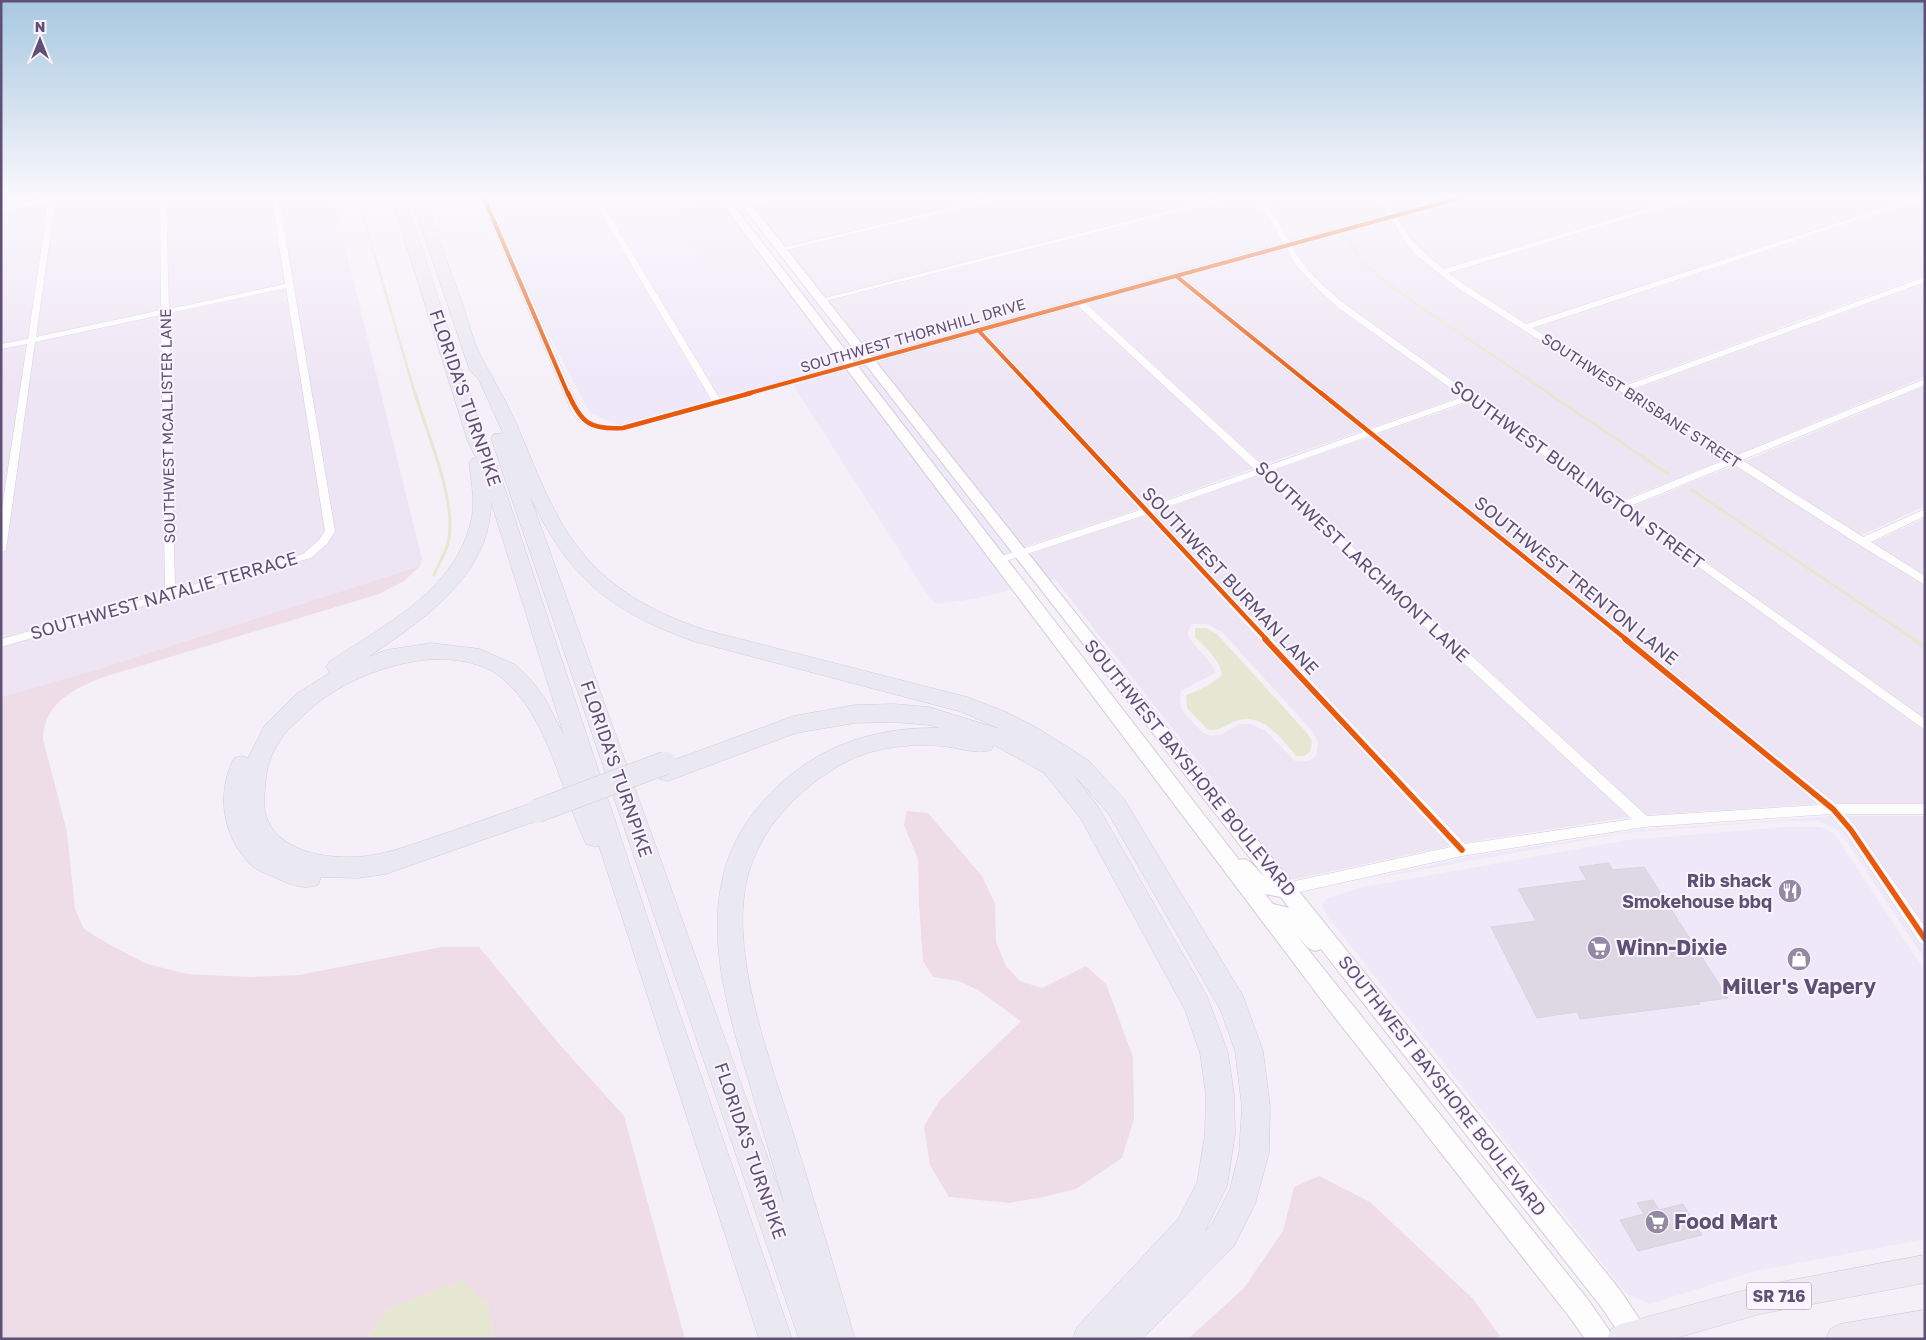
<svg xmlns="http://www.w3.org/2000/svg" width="1926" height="1340" font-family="'Golos Text',sans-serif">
  <rect width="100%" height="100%" fill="#f5f0f8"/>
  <g fill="#eee5f4" fill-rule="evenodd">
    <polygon points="1,198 333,198 422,559 420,566 102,668 1,697"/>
    <polygon points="719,198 735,221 765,259 709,272 671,207"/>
    <polygon points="784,198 992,198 784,247 751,205"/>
    <polygon points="1010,198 1219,198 824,297 787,250"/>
    <polygon points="1237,198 1252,198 1259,205 1270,219 1283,244 871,356 827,301"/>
    <polygon points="1260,198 1372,198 1389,215 1290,242 1277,219"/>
    <polygon points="1380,198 1451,198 1395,213"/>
    <polygon points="1469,198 1681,198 1442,269 1424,254 1410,238 1399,217"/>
    <polygon points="1700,198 1912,198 1526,324 1448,273"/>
    <polygon points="1925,200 1925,275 1622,385 1533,328"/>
    <polygon points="1392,219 1403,238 1417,255 1459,288 1726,459 1620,501 1346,306 1313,276 1292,247"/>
    <polygon points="1286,249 1306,277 1339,308 1462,396 1370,428 1182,277"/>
    <polygon points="1175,279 1362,431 1263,465 1087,304"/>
    <polygon points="1925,283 1925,377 1733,456 1631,391"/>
    <polygon points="1079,306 1254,468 1148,506 984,332"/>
    <polygon points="976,334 1139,509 1021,548 875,361"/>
    <polygon points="1925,386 1925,506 1860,536 1743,462"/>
    <polygon points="1470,402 1925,730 1925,803 1833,803 1377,434"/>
    <polygon points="1369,437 1766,759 1818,804 1645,815 1269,471"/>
    <polygon points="1735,465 1925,585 1925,720 1629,508"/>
    <polygon points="1261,474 1631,817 1463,843 1154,512"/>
    <path d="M1145,516L1450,846L1291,880L1055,579L1047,581L1027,555ZM1192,624H1207L1222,632L1312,731L1318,743L1316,756L1308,761H1295L1265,730L1250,724H1240L1222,734L1210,736L1202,732L1182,710L1180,703L1181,691L1215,673L1212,665L1189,638L1188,632Z"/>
    <polygon points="1925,518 1925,577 1872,543"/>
    <polygon points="1845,816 1925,816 1925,929 1848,816"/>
  </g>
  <g fill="#eee8f9">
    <polygon points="487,198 591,198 711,401 618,425 590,413 524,287"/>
    <polygon points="600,198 716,198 671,208 709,272 765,259 844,364 720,398"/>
    <polygon points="780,267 785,268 802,290 807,291 860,360 852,362"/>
    <polygon points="864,365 1010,552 1001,555 856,367"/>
    <polygon points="848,369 1015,589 975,599 936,604 927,594 793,385"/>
    <polygon points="1832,816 1845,831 1925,950 1925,960 1841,833 1834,828 1818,821 1780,821 1624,833 1365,880 1461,858 1462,859 1466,857 1644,829 1646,831 1649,829"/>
    <polygon points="1784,827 1820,827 1834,833 1925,971 1925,1239 1752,1272 1650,1304 1627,1294 1326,915 1322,905 1326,899 1358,888 1628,840"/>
  </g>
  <g fill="#eedce6">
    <path d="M420,566L404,581L379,594L107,676C76,687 44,702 43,739L67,832L75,909L84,929L110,945L147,964L187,974L250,977L299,975L442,947H479L559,1044L624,1116L685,1339H495L487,1303L387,1309L366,1339H1V697L102,668Z"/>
    <polygon points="907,811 928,813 982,876 995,904 996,942 1006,966 1020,981 1042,988 1086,966 1106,984 1133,1057 1134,1119 1122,1158 1076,1189 1043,1197 1009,1203 949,1197 930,1165 924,1126 940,1100 1021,1021 978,990 959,981 933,977 923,961 919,904 918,859 904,825"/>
    <polygon points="1319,1176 1370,1202 1473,1299 1500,1336 1494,1339 1188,1339 1244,1288 1283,1231 1294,1187"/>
  </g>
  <g fill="#e6e7d3">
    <path d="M1195,628H1206L1217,634L1307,733L1312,741L1310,752L1304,756H1296C1278,734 1258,708 1229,724C1221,728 1215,732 1207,729L1187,708L1186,695C1199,691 1210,684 1222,676C1222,662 1204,646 1195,637Z"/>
    <polygon points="462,1280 487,1303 495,1339 366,1339 387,1309"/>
  </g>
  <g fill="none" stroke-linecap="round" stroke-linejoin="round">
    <g stroke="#e6e7d3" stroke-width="2.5">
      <polyline points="358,198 415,394"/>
      <polyline points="1320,198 1337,223"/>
      <polyline points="1346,238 1364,264 1393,288 1550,394"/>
    </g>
    <g stroke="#e6e7d3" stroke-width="3">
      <path d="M415,393C427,434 458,502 448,543C445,554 438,565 434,575"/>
      <polyline points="1548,393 1668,474"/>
      <polyline points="1692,490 1915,640"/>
    </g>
    <polyline stroke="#e6e7d3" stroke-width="4.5" points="1913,639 1925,647"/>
  </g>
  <g fill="#ded8e4" stroke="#d9d3e0">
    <polygon points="1608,863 1613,870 1644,867 1728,998 1698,1002 1700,1004 1580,1019 1577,1012 1537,1018 1491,927 1536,921 1518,889 1587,880 1579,867"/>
    <polygon points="1653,1200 1659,1210 1683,1204 1702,1235 1638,1251 1620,1220 1644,1214 1637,1203"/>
  </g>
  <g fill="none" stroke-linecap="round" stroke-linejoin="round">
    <g stroke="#d2ced8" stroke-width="1">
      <g id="minor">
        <path d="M49,198H66L55,201L36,337L161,310L160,198H166L169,309L285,284L272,198H279L335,531L327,544L311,558L1,647V639L165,593L161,315L35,342L6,550L1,553V515L27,344L1,349V344L28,339L48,203L1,211V207ZM286,288L325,531L319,540L303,554L175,590L169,313Z"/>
        <path d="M481,198H488L580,411C585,417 591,423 599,425C622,431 686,408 712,401L592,198H599L720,399L850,363L854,366L623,431C602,432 585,430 572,412Z"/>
        <polygon points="765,198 778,198 746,207 743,205"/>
        <polygon points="991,198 1004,198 782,251 778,249"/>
        <polygon points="1218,198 1231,198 821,302 817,300"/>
        <path d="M1253,198H1260C1278,215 1286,238 1299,258C1311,276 1329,291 1346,305L1622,502L1727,459L1459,289L1417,256L1402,238L1391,217L1373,198H1380L1396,215L1409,237L1423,252L1444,269L1683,198H1694L1448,273L1465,285L1526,324L1913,198H1924L1532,328L1624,386L1925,277V282L1630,390L1735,456L1925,379V385L1742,460L1863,537L1925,509V516L1871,542L1925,576V585L1858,544L1733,464L1628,507L1925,719V730L1468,401L1377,433L1836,804H1925V814H1845L1855,826L1925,927V945L1920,943L1847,834L1830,814L1644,827L1462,856L1286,895L1281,893L1279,889L1281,885L1286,883L1451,847L1145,515L1003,562H995L994,560L995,558L1140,510L974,330L981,328L1149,507L1255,470L1077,305V301H1083L1264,467L1363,432L1173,278V274H1179L1371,429L1463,397L1340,309L1320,291L1296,265L1269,218ZM1369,436L1766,759L1819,805L1647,816L1269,471ZM1260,474L1632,819L1465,844L1153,512Z"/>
      </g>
    </g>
    <g stroke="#d2ced8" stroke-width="1">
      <polygon id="tertiary" points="1448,198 1464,198 854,368 850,369 844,366 846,364"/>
    </g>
    <g stroke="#d2ccd8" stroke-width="2">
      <path id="secondary" d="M718,198H728L1239,860C1250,856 1256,870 1264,876L736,198H746L1128,679L1620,1290L1644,1326L1648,1335L1646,1339H1623L1602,1308L1321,949L1315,951L1308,948L1295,933L1589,1301L1609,1330L1612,1339H1585L1571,1319L1326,1006ZM1265,894L1281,897L1289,908L1273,904Z"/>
    </g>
    <g stroke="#d1cdd9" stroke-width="1">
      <g id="primary">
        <polygon points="1925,1255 1925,1283 1760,1314 1673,1339 1607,1339 1611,1329 1621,1324 1760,1286"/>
        <polygon points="1925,1310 1925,1338 1826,1339 1830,1329 1840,1324"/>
      </g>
    </g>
    <g stroke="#d1cdd9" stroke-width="1">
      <g id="motorway">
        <path d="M392,198H405L486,442L498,468L668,980L792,1339H759L599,846L595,847L586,844C561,792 549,717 502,678C479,659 443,657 416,661C371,669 329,688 298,721C292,726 285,732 281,739C270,756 266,768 265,788C264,799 263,810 268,821C283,854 333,860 366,856C391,853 416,843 440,835C473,824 505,812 537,801L545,804L549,811L545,818L386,874L358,878L321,877L318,885C303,890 292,885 278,879C270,875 257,871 251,865C222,836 216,794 234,758L242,756L248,758L265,725L296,694L330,673L326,667L330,661C385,625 459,588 472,516C475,499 471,480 469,463L472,459L476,458L468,442ZM491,502L564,735L544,697L530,679L516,665L480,649L431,643L386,650L368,657C422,621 491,575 491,502Z"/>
        <path d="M412,198H425C437,234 450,270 463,305C468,321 473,340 480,355C493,379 506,401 517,425C538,474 556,528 595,567C626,598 664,616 705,630L967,697L1006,712L1039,729L1088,760L1124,799L1243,996L1263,1051L1270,1107L1269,1153L1255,1204L1234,1246L1142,1339H1073L1077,1327L1178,1219L1197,1183L1205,1134L1206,1095L1200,1053L1185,1010L1081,819L1044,773L994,745L991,750C976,755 957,747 941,746C908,743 871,748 842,764C798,789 759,829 747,879C729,956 771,1062 794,1136C815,1203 835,1271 855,1339H799L491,438L494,434L503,433L479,380L470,371ZM530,496C568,577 609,611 693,641L962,712L1000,729L929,707L894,704L855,705L794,716L660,765L656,772L660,779L668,781L796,733L855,723L894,722L929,725L939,728C883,727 832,741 788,777C756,804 730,840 722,881C707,950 732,1024 751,1089C762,1128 774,1167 785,1206ZM1072,773L1108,813L1221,1011L1235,1051L1242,1107L1239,1153L1230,1189L1212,1224L1205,1231L1227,1186L1235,1134L1234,1095L1228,1053L1207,996L1097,805Z"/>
      </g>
    </g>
    <use href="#minor" fill="#fefdfe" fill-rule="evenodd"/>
    <use href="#tertiary" fill="#fefdfe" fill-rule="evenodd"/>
    <use href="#secondary" fill="#fefdfe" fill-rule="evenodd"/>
    <use href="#primary" fill="#eee8f2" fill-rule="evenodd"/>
    <use href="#motorway" fill="#eae8f0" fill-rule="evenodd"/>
    <g stroke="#d1cdd9" stroke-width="24" stroke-linecap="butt">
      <polyline id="motorway-bridge" points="537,811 665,763"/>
    </g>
    <use href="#motorway-bridge" stroke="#eae8f0" stroke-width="23"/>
    <g stroke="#faf4fe" stroke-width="5.5">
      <g id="cycleway-far2">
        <polyline points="484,198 568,394"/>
        <polyline points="1176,276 1322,394"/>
        <polyline points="978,330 1038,394"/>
        <polyline points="746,394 1460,198"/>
      </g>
    </g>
    <g stroke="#faf4fe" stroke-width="7">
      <g id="cycleway-far1">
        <path d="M568,393C581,423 590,430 623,428L751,393"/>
        <polyline points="1037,393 1267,640"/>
        <polyline points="1321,393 1627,640"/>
      </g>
    </g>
    <g stroke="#faf4fe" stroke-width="9">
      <g id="cycleway">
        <polyline points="1265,639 1462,850"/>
        <polyline points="1625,639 1833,809 1851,830 1925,939"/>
      </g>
    </g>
    <use href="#cycleway-far2" stroke="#e8590c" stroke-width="4"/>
    <use href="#cycleway-far1" stroke="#e8590c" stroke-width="4.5"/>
    <use href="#cycleway" stroke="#e8590c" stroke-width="5.5"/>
  </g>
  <linearGradient id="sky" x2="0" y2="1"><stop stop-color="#a7c8e0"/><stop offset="0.51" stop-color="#faf8fc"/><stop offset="1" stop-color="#faf8fc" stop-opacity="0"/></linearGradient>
  <rect width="1926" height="386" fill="url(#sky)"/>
  <defs>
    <g id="restaurant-disc" transform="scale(1.25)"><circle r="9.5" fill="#9389a3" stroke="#faf4fe"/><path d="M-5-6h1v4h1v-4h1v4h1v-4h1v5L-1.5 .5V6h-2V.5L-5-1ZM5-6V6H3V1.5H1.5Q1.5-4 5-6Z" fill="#fff"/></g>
    <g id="supermarket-disc" transform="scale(1.25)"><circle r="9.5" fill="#9389a3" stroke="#faf4fe"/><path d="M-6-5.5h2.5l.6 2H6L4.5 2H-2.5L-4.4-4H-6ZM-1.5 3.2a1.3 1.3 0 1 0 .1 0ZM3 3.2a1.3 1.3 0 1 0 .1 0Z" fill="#fff"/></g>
    <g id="shop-disc" transform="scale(1.25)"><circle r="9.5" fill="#9389a3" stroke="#faf4fe"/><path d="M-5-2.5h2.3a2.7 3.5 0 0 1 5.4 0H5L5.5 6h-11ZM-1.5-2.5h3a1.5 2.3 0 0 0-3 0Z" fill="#fff"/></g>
  </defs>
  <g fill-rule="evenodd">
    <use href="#restaurant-disc" x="1790" y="891"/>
    <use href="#supermarket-disc" x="1599" y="948"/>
    <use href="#shop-disc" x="1799" y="959"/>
    <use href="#supermarket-disc" x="1657" y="1222"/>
  </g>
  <g text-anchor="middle" stroke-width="4" stroke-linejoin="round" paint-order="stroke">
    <g font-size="15" fill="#5e5175" stroke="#faf4fe">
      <text transform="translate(913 336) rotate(-16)" y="5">SOUTHWEST THORNHILL DRIVE</text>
      <text transform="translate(1641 401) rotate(33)" y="5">SOUTHWEST BRISBANE STREET</text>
      <text transform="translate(168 426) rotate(-91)" y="5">SOUTHWEST MCALLISTER LANE</text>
    </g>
    <rect fill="#faf4fe" stroke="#8d829e" stroke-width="1" x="1746.5" y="1282.5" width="65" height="27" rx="4"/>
    <g font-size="16" font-weight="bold" fill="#5e5175">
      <text x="1779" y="1302">SR 716</text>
    </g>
    <g font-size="18" fill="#5e5175" stroke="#faf4fe">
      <text transform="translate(465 398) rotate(71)" y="6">FLORIDA'S TURNPIKE</text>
      <text transform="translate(1577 475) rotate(36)" y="6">SOUTHWEST BURLINGTON STREET</text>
      <text transform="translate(1362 562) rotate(43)" y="6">SOUTHWEST LARCHMONT LANE</text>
      <text transform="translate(1230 581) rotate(47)" y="6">SOUTHWEST BURMAN LANE</text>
      <text transform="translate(1576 581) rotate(39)" y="6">SOUTHWEST TRENTON LANE</text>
      <text transform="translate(164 596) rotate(-16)" y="6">SOUTHWEST NATALIE TERRACE</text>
      <text transform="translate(1190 768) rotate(51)" y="6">SOUTHWEST BAYSHORE BOULEVARD</text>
      <text transform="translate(616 769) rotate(71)" y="6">FLORIDA'S TURNPIKE</text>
      <text transform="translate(1442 1086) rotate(52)" y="6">SOUTHWEST BAYSHORE BOULEVARD</text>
      <text transform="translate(750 1151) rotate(71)" y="6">FLORIDA'S TURNPIKE</text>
    </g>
    <g font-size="18" font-weight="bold" fill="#5e5175" stroke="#faf4fe" text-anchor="end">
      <text x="1772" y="887">Rib shack<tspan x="1772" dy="21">Smokehouse bbq</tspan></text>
    </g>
    <g font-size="21" font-weight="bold" fill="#5e5175" stroke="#faf4fe" text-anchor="start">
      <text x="1616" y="955">Winn-Dixie</text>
      <text x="1799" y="994" text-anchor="middle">Miller's Vapery</text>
      <text x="1674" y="1229">Food Mart</text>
    </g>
  </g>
  <rect width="1926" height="1340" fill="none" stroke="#5e5175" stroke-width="5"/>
  <g transform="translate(40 40)" stroke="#faf4fe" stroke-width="4" paint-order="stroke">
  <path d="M0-4L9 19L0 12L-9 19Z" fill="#5e5175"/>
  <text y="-8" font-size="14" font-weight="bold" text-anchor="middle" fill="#5e5175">N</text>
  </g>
</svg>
